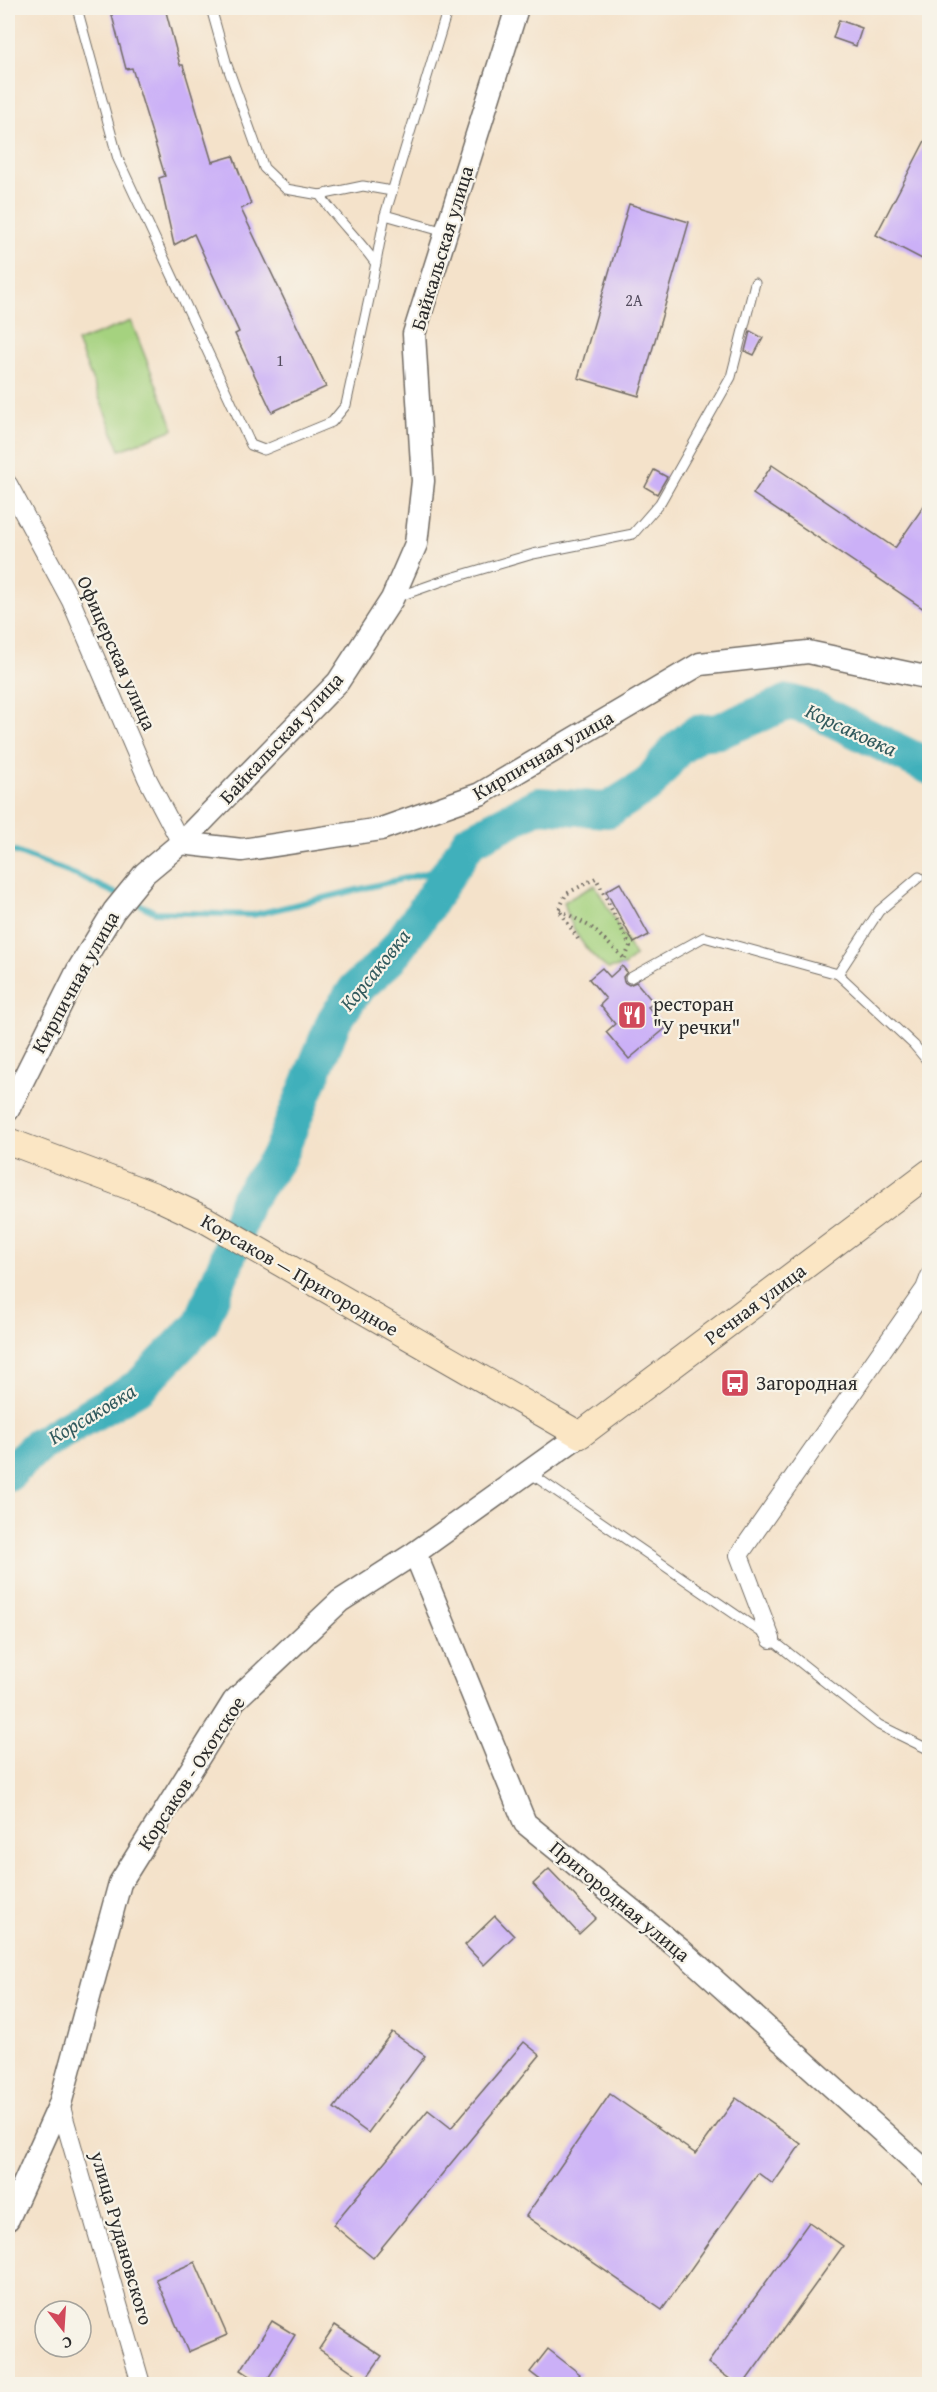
<svg xmlns="http://www.w3.org/2000/svg" width="937" height="2392" font-family="'Gentium Book Plus',serif">
  <rect width="100%" height="100%" fill="#f7f3e8"/>
  <filter id="ink" filterUnits="userSpaceOnUse"><feTurbulence type="fractalNoise" baseFrequency=".0167" numOctaves="2"/><feDisplacementMap in="SourceGraphic" scale="12" xChannelSelector="R" yChannelSelector="G"/><feConvolveMatrix kernelMatrix="1 2 1 2 8 2 1 2 1" color-interpolation-filters="sRGB"/></filter>
  <filter id="wash" filterUnits="userSpaceOnUse"><feTurbulence type="fractalNoise" baseFrequency=".008" numOctaves="4" result="noise"/><feDisplacementMap in="SourceGraphic" scale="24" xChannelSelector="R" yChannelSelector="G"/><feGaussianBlur stdDeviation="1.35" result="paint"/><feColorMatrix in="noise" values="0 0 0 0 0 0 0 0 0 0 0 0 0 0 0 0 0 1.4 0 .05"/><feComposite in="paint" operator="in"/></filter>
  <g filter="url(#wash)">
    <rect width="100%" height="100%" fill="#f4e2ca"/>
    <g fill="#a5d27f" stroke="#687e55" stroke-width="1.5">
      <polygon points="131,321 174,429 120,450 77,342"/>
      <path d="M595,885L635,956L624,966L608,969C585,952 571,930 564,902Z"/>
    </g>
    <g fill="none" stroke-linecap="round" stroke-linejoin="round">
      <g stroke="#40b0bb" stroke-width="6">
        <polyline points="8,849 78,876 121,896"/>
        <polyline points="130,900 155,912 253,915 427,873 469,841"/>
      </g>
      <polyline stroke="#40b0bb" stroke-width="36" points="8,1474 37,1446 140,1386 201,1323 227,1260 247,1200 278,1158 334,1021 356,989 389,959 424,911 469,841 539,805 608,810 649,784 675,751 697,733 719,731 789,702 810,708 930,767"/>
    </g>
    <g id="blocks">
      <g fill="#cbb0f7">
        <polygon points="110,8 165,8 180,65 183,65 212,162 233,156 251,204 241,209 326,387 272,412 235,334 239,332 194,234 174,245 159,178 165,176 132,68 126,69"/>
        <polygon points="839,20 862,28 856,46 833,38"/>
        <polygon points="930,131 930,250 924,260 876,235"/>
        <polygon points="629,204 689,222 639,396 578,378"/>
        <polygon points="750,331 763,338 754,355 745,351"/>
        <polygon points="772,465 895,548 930,497 930,613 753,494"/>
        <polygon points="654,470 667,477 657,494 645,487"/>
        <polygon points="620,883 649,935 634,943 606,891"/>
        <polygon points="622,966 627,972 623,977 624,982 629,985 636,982 654,1003 648,1007 666,1028 629,1059 606,1032 615,1024 600,1005 606,999 589,979 602,968 610,977"/>
        <polygon points="549,1869 596,1918 579,1934 533,1884"/>
        <polygon points="495,1916 514,1936 484,1965 465,1945"/>
        <polygon points="392,2032 425,2056 368,2133 334,2108"/>
        <polygon points="524,2042 540,2055 373,2258 333,2225 428,2110 451,2128"/>
        <polygon points="610,2094 696,2154 736,2098 801,2144 773,2184 758,2173 662,2310 526,2216"/>
        <polygon points="809,2222 843,2246 743,2385 738,2385 708,2363"/>
        <polygon points="195,2262 227,2335 188,2352 156,2279"/>
        <polygon points="272,2321 295,2335 264,2385 241,2370"/>
        <polygon points="335,2325 382,2356 365,2380 319,2349"/>
        <polygon points="548,2349 580,2374 571,2385 547,2385 530,2372"/>
      </g>
    </g>
  </g>
  <g filter="url(#ink)">
    <use href="#blocks" fill-opacity="0" stroke="#716b63" stroke-width="1.5"/>
    <g fill="none" stroke-linecap="round" stroke-linejoin="round">
      <g stroke="#716b63" stroke-width="11">
        <g id="service">
          <polyline points="77,8 118,159 251,445 264,450 332,422 346,405 369,299 385,215"/>
          <polyline points="211,8 227,65 264,168 286,189 320,195 363,186 392,191"/>
          <path d="M320,195C337,220 359,239 376,264"/>
          <polyline points="445,232 385,215 448,8"/>
          <polyline points="397,597 448,579 533,554 633,534 660,503 731,377 755,283"/>
          <polyline points="838,974 879,911 919,877"/>
          <polyline points="630,978 704,937 838,974 914,1045 930,1064"/>
          <polyline points="530,1473 771,1639 879,1725 930,1750"/>
          <polyline points="928,2384 930,2382"/>
        </g>
      </g>
      <g stroke="#716b63" stroke-width="20">
        <g id="minor">
          <polyline points="8,484 71,601 147,778 181,843"/>
          <polyline points="771,1639 739,1555 925,1289 930,1276"/>
          <polyline points="60,2104 141,2384"/>
        </g>
      </g>
      <g stroke="#716b63" stroke-width="25">
        <g id="tertiary">
          <polyline points="181,843 242,850 381,829 480,794 700,664 808,652 930,678"/>
          <polyline points="8,1110 78,970 114,911 145,873 181,843 338,682 392,599 416,544 423,481 414,334 517,8"/>
          <polyline points="415,1553 525,1823 683,1952 930,2175"/>
          <polyline points="8,2219 60,2104 120,1883 234,1701 340,1601 415,1553 580,1435"/>
        </g>
      </g>
      <g stroke="#716b63" stroke-width="28">
        <polyline id="secondary" points="8,1141 155,1196 204,1219 580,1435 930,1172"/>
      </g>
      <g stroke="#716b63" stroke-width="4" stroke-dasharray="1.5 4.5" stroke-linecap="butt">
        <polyline points="560,910 591,927 625,959"/>
        <polyline points="578,939 559,910 566,894 596,878 630,946 625,958"/>
      </g>
      <use href="#service" stroke="#fff" stroke-width="9"/>
      <use href="#minor" stroke="#fff" stroke-width="18"/>
      <use href="#tertiary" stroke="#fff" stroke-width="22"/>
      <use href="#secondary" stroke="#fbe6c4" stroke-width="26"/>
    </g>
  </g>
  <defs>
    <g id="restaurant-square" transform="scale(1.5)"><rect x="-9" y="-9" width="18" height="18" rx="4" fill="#d1495b" stroke="#f7f3e8"/><path d="M-5-6h1v4h1v-4h1v4h1v-4h1v5L-1.5 .5V6h-2V.5L-5-1ZM5-6V6H3V1.5H1.5Q1.5-4 5-6Z" fill="#fff"/></g>
    <g id="bus-square" transform="scale(1.5)"><rect x="-9" y="-9" width="18" height="18" rx="4" fill="#d1495b" stroke="#f7f3e8"/><path d="M-5-6H5V4H4V6H2V4H-2V6H-4V4H-5ZM-3.5-4V0h7V-4ZM-3.5 1.2v1.5H-2V1.2ZM2 1.2v1.5H3.5V1.2Z" fill="#fff"/></g>
  </defs>
  <g fill-rule="evenodd">
    <use href="#restaurant-square" x="632" y="1015"/>
    <use href="#bus-square" x="735" y="1383"/>
  </g>
  <g text-anchor="middle" stroke-width="4.5" stroke-linejoin="round" paint-order="stroke">
    <g font-size="16" fill="#534c5e">
      <text x="634" y="306">2А</text>
      <text x="280" y="366">1</text>
    </g>
    <g font-size="20" fill="#2b2b2b" stroke="#f7f3e8">
      <text transform="translate(442 248) rotate(-73)" y="7">Байкальская улица</text>
      <text transform="translate(117 653) rotate(66)" y="7">Офицерская улица</text>
      <text transform="translate(281 738) rotate(-47)" y="7">Байкальская улица</text>
      <text transform="translate(543 755) rotate(-30)" y="7">Кирпичная улица</text>
      <text transform="translate(75 982) rotate(-61)" y="7">Кирпичная улица</text>
      <text transform="translate(300 1275) rotate(30)" y="7">Корсаков — Пригородное</text>
      <text transform="translate(755 1304) rotate(-37)" y="7">Речная улица</text>
      <text transform="translate(191 1773) rotate(-57)" y="7">Корсаков - Охотское</text>
      <text transform="translate(620 1901) rotate(40)" y="7">Пригородная улица</text>
      <text transform="translate(122 2238) rotate(74)" y="7">улица Рудановского</text>
    </g>
    <g font-size="20" fill="#2b2b2b" stroke="#f7f3e8" text-anchor="start">
      <text x="653" y="1011">ресторан<tspan x="653" dy="23">"У речки"</tspan></text>
      <text x="756" y="1390">Загородная</text>
    </g>
    <g font-size="21" font-style="italic" fill="#325a5d" stroke="#f7f3e8">
      <text transform="translate(851 730) rotate(25)" y="7">Корсаковка</text>
      <text transform="translate(375 970) rotate(-51)" y="7">Корсаковка</text>
      <text transform="translate(92 1414) rotate(-31)" y="7">Корсаковка</text>
    </g>
  </g>
  <rect width="937" height="2392" fill="none" stroke="#f7f3e8" stroke-width="30"/>
  <g transform="translate(63 2329) rotate(163)"><circle r="28" fill="#f7f3e8" stroke="#a5a39c" stroke-width="1.5"/>
  <path d="M0-4.5L10 22L0 15L-10 22Z" fill="#d1495b"/>
  <text y="-9" font-size="16" font-weight="bold" text-anchor="middle" fill="#2b2b2b">С</text>
  </g>
</svg>
